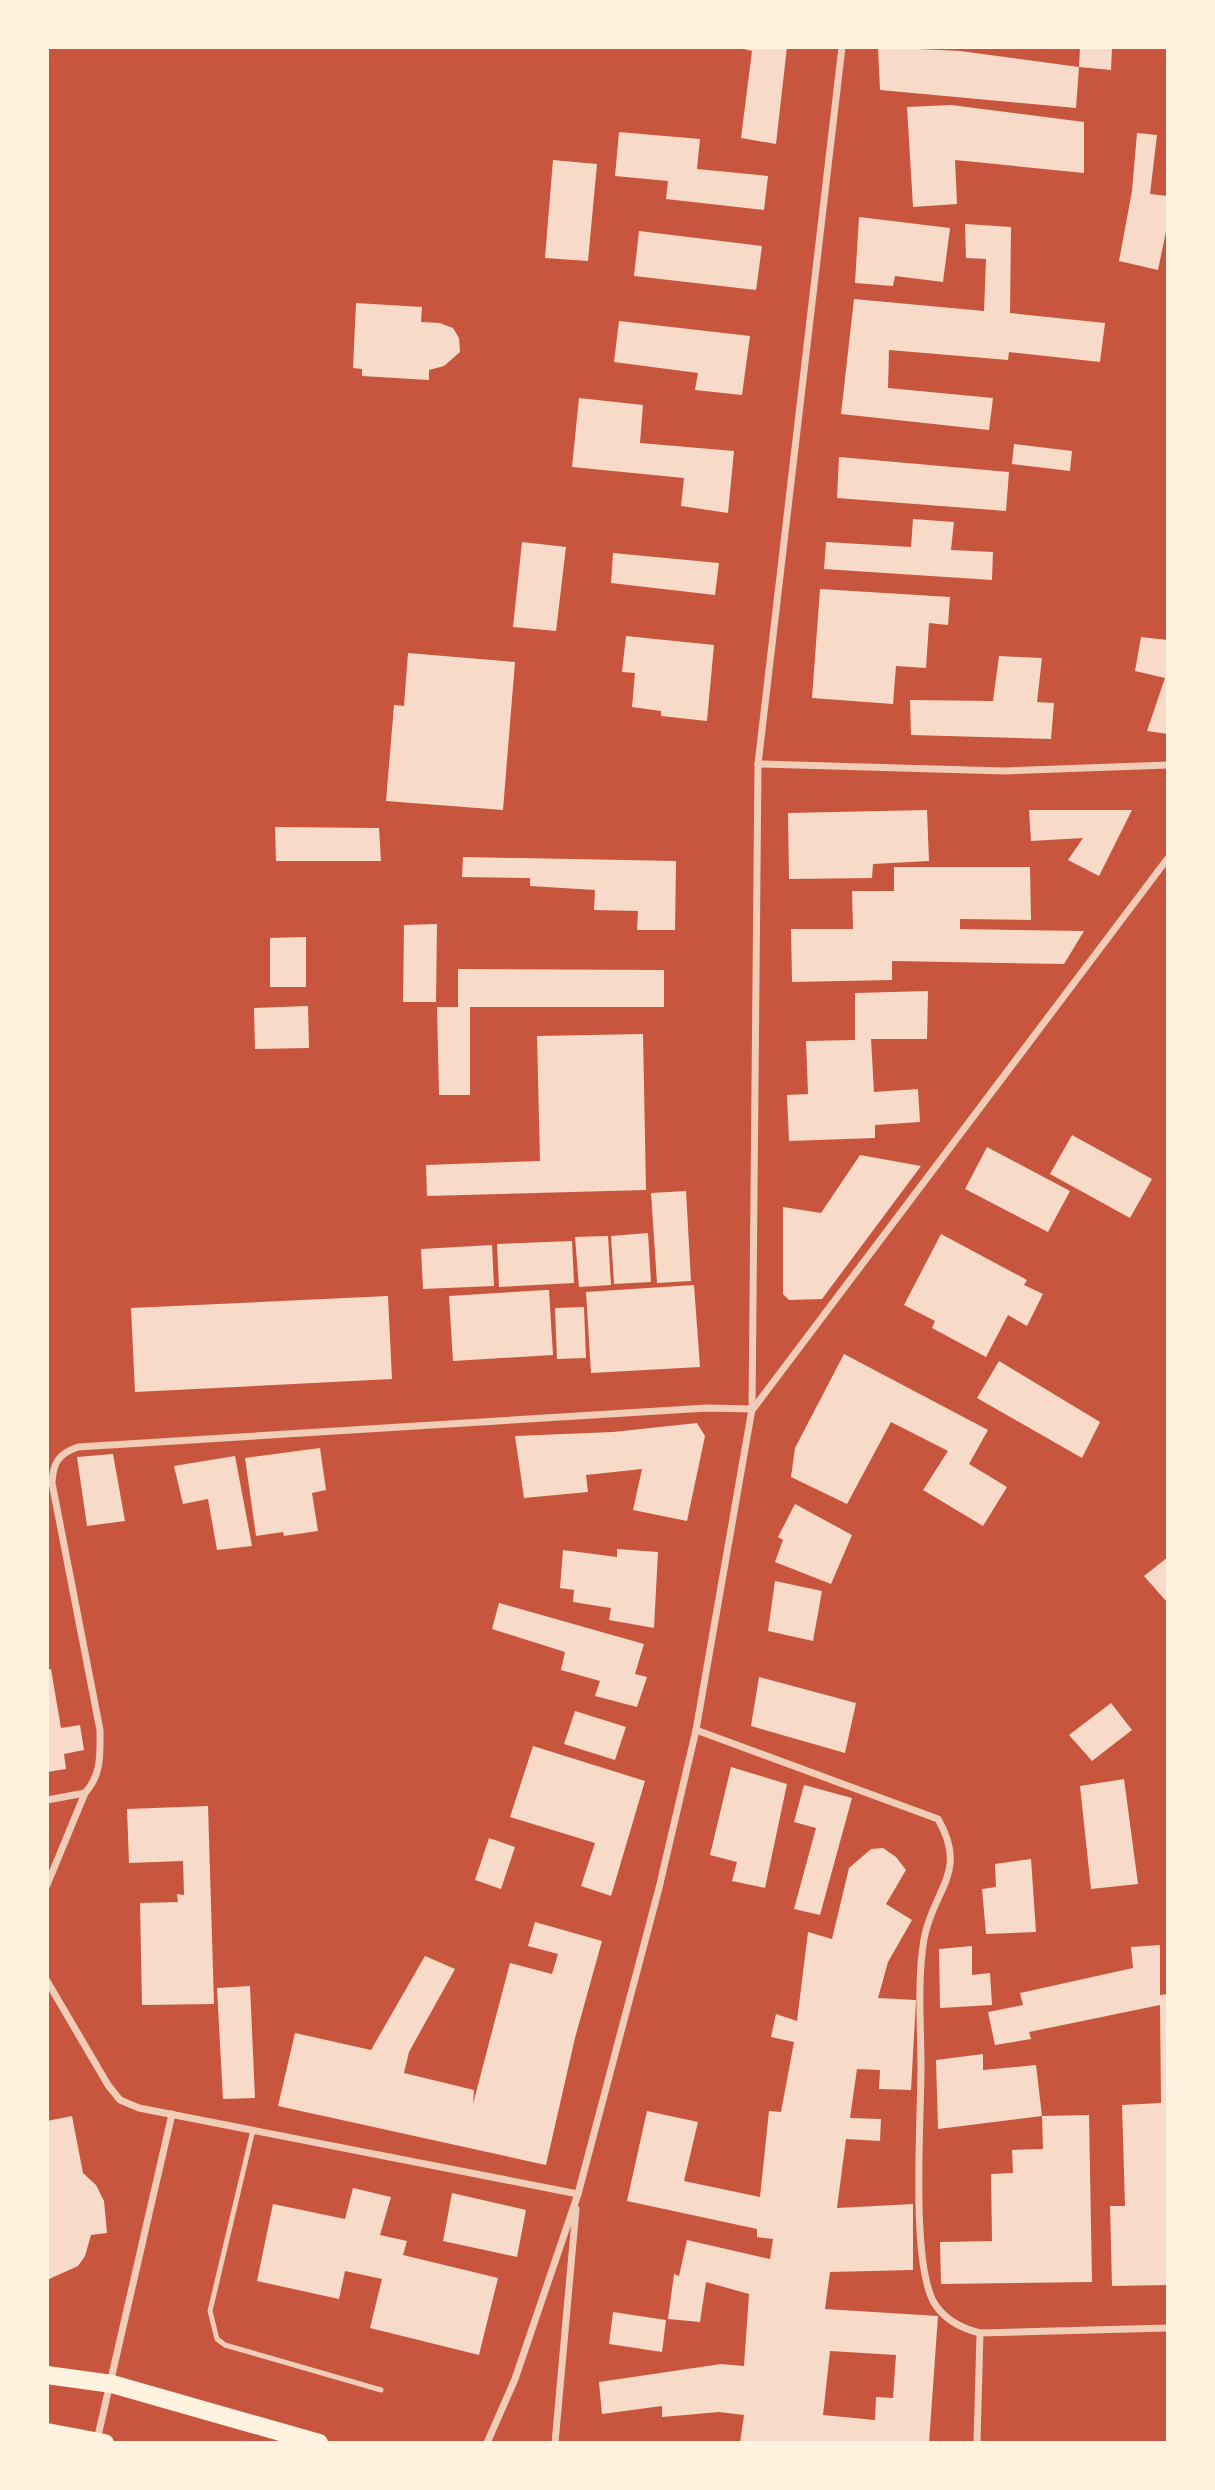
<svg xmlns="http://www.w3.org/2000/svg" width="1215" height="2490" font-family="Manrope,sans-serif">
  <rect width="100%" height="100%" fill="#c8553d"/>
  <g fill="#f7dbc8" fill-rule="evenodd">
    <polygon points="735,47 787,47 776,144 741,138 752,51"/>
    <polygon points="878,47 960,51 1079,67 1076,108 880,90"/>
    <polygon points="1080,47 1112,47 1111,70 1079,67"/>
    <polygon points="951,105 1084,122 1084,173 955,160 957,204 913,207 907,107"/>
    <polygon points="619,132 700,139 697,169 768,176 764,210 666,199 668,181 615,176"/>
    <polygon points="1137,133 1157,135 1150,194 1168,196 1168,222 1158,270 1119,261 1132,191"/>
    <polygon points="553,160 597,164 588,261 545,258"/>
    <polygon points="859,217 950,228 943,282 895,276 893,286 855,283"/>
    <polygon points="965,224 1011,227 1010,313 1105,323 1100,362 1009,352 1008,360 889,350 888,388 993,398 989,430 841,414 854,299 984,311 986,259 966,258"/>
    <polygon points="639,231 762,246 756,290 634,276"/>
    <polygon points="356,303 422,307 421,322 440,323 453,328 459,338 460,352 444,366 429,370 429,380 362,376 362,369 353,368"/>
    <polygon points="619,321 750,336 742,395 695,390 698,373 614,362"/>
    <polygon points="579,398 643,405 640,443 734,451 728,513 681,506 684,478 572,467"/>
    <polygon points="1014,444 1072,451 1070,471 1012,464"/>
    <polygon points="839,457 1009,472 1006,511 837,498"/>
    <polygon points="913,519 954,522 951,550 993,552 992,580 824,569 826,542 911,547"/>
    <polygon points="522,542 566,547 556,631 513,627"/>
    <polygon points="613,553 719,563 715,595 611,583"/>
    <polygon points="820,589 950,597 948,625 929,623 926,668 896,666 893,704 812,698"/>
    <polygon points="626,636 714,645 707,721 661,716 661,711 632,707 635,673 622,672"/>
    <polygon points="1141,637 1168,640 1168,734 1147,731 1165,678 1135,671"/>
    <polygon points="408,653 515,662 503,810 386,801 394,705 404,706"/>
    <polygon points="999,656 1042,658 1037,702 1054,703 1051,739 911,735 910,700 993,701"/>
    <polygon points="927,810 929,861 873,864 872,878 789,879 788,813"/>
    <polygon points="1029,810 1132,810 1099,876 1068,860 1083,838 1031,841"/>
    <polygon points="275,827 379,828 381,861 276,861"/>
    <polygon points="463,857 676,861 675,930 637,930 638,911 594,910 595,890 530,886 530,878 462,877"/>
    <polygon points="894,867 1030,867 1031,920 960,919 960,929 1084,931 1064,964 892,961 892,980 792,982 791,929 853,929 852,891 894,891"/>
    <polygon points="437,924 436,1002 403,1002 404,925"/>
    <polygon points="306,937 306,987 270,987 270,938"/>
    <polygon points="458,969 664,970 664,1007 470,1007 470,1095 439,1095 437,1007 458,1007"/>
    <polygon points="928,991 927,1039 871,1039 874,1092 918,1089 920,1122 875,1125 875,1138 789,1141 787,1095 808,1094 806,1041 855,1040 855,993"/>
    <polygon points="308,1006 309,1048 255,1049 254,1008"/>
    <polygon points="643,1034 646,1190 427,1196 426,1165 540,1161 537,1036"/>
    <polygon points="1072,1135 1152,1179 1130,1218 1050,1174"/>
    <polygon points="987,1147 1070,1191 1048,1232 965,1189"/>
    <polygon points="860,1155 921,1166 822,1299 789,1300 783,1294 783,1207 821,1213"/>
    <polygon points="686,1191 691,1281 657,1283 651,1193"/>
    <polygon points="648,1233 651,1282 614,1284 611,1236"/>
    <polygon points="941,1234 1027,1280 1024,1285 1043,1294 1027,1326 1008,1315 986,1357 932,1328 935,1321 904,1305"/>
    <polygon points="608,1236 611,1285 579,1287 575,1237"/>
    <polygon points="572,1241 574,1283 499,1287 497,1244"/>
    <polygon points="492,1245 494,1286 423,1289 421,1249"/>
    <polygon points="694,1285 700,1367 591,1373 586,1292"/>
    <polygon points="546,1290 549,1290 553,1355 453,1361 449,1296"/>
    <polygon points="388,1296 392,1379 135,1392 131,1308"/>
    <polygon points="584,1307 586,1358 557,1359 555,1308"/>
    <polygon points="844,1354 988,1430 969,1464 1007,1487 983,1526 923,1490 948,1451 891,1422 847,1504 791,1477 795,1448"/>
    <polygon points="999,1361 1100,1422 1082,1458 977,1398"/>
    <polygon points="697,1423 705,1436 687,1521 633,1510 642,1469 586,1475 588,1492 524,1498 515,1436 613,1432"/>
    <polygon points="320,1448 326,1490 312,1493 318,1531 284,1536 283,1532 256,1536 245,1458"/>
    <polygon points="113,1454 125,1521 87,1526 77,1457"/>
    <polygon points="235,1456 252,1546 217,1550 208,1499 183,1504 174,1466"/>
    <polygon points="795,1504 852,1535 831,1584 775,1562 783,1540 778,1537"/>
    <polygon points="617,1549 658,1552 654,1628 609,1620 611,1608 573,1602 574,1590 560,1588 563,1550 617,1557"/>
    <polygon points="1168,1557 1168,1599 1166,1601 1144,1576"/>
    <polygon points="775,1581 822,1591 813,1641 768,1631"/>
    <polygon points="499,1603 644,1644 635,1674 647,1677 637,1707 595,1696 600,1681 561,1670 565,1652 492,1629"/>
    <polygon points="51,1669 61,1728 80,1725 84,1750 64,1754 66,1769 47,1772 47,1670"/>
    <polygon points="759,1677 856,1703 845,1753 751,1726"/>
    <polygon points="1111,1703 1132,1730 1092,1761 1069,1735"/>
    <polygon points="575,1711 626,1727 615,1760 564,1744"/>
    <polygon points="533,1746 645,1781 611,1896 581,1886 595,1843 510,1817"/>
    <polygon points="731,1767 787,1784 765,1888 732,1881 737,1862 710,1855"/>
    <polygon points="1124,1779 1138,1884 1091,1889 1080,1786"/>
    <polygon points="804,1785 852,1798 820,1915 794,1909 816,1828 794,1822"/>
    <polygon points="208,1806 214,2004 142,2005 140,1903 178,1902 177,1894 184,1895 183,1861 129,1863 127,1809"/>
    <polygon points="489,1838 515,1847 501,1889 475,1880"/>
    <path d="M883,1848L896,1857L906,1870L886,1904L912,1920L888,1962L878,1998L916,2000L911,2090L879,2089L880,2070L857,2069L850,2118L881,2119L880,2141L846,2139L837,2208L913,2204V2270L830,2272L825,2309L938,2316L929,2443H740L744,2415L719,2412L662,2417V2406L602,2414L599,2382L721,2364L744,2366L749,2294L706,2282L700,2322L668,2319L674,2274L679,2276L687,2240L770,2259L773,2239L757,2237V2229L627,2201L647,2111L698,2122L684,2181L760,2197L769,2111L781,2112L794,2042L771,2037L776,2014L797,2021L808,1932L832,1939L849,1868L871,1849ZM830,2351L896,2355L893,2398L876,2397L875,2420L823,2415Z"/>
    <polygon points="1031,1859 1036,1932 986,1934 982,1889 996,1887 995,1864"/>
    <polygon points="535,1922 602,1941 575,2038 546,2165 278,2106 295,2033 371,2050 425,1956 455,1969 409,2052 404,2073 474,2090 473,2104 510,1963 552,1974 558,1954 528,1946"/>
    <polygon points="1160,1945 1160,1995 1168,1994 1168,2285 1112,2286 1110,2206 1125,2206 1122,2105 1161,2103 1160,2005 1029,2032 1031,2039 995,2045 988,2012 1023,2005 1020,1993 1133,1968 1131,1947"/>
    <polygon points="972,1946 972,1975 990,1973 992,2005 940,2008 939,1949"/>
    <polygon points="250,1986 255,2098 223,2099 217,1988"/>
    <polygon points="983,2054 983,2070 1036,2065 1042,2116 938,2129 936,2060"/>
    <polygon points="1089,2115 1092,2282 941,2284 940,2242 992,2241 991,2174 1013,2173 1012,2150 1043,2149 1042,2116"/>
    <polygon points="72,2116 83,2173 96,2185 104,2201 107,2233 91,2235 85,2256 78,2266 47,2280 47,2121"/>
    <polygon points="353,2188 391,2197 380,2235 407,2241 403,2255 498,2278 479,2355 370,2328 382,2279 345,2271 339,2299 257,2281 273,2204 345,2219"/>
    <polygon points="452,2193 526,2210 517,2257 443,2241"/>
    <polygon points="613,2312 666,2320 662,2352 609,2344"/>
  </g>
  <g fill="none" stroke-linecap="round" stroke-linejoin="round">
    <polyline stroke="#f1ccb7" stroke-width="5" points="253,2130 210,2311 217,2339 225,2345 381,2390"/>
    <g stroke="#f1ccb7" stroke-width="7">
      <polyline points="758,764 1005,771 1168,765"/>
      <polyline points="753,1409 1168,858"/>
      <path d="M696,1730L938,1819C969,1873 933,1889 924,1939C917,1980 921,2026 921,2067C921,2120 911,2257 933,2301C943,2319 960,2328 980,2333L1168,2328"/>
      <path d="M85,1793C102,1774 100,1754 100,1730L52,1483C53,1463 58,1454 78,1447L707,1408L752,1409"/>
      <polyline points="47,1800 85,1793 47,1885"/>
      <polyline points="47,1981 108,2085 120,2100 139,2108 578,2194"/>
      <polyline points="97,2440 172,2114"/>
      <polyline points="487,2443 515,2379 578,2194 659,1888 696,1730 752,1409 758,764 842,47"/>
      <polyline points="555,2443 576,2209"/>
      <polyline points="977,2443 980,2333"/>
    </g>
    <g stroke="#fff3e0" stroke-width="18">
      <polyline points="47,2375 112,2384 319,2443"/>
      <polyline points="47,2432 105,2443"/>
    </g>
  </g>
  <rect width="1215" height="2490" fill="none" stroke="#fff3e0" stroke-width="98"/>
</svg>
